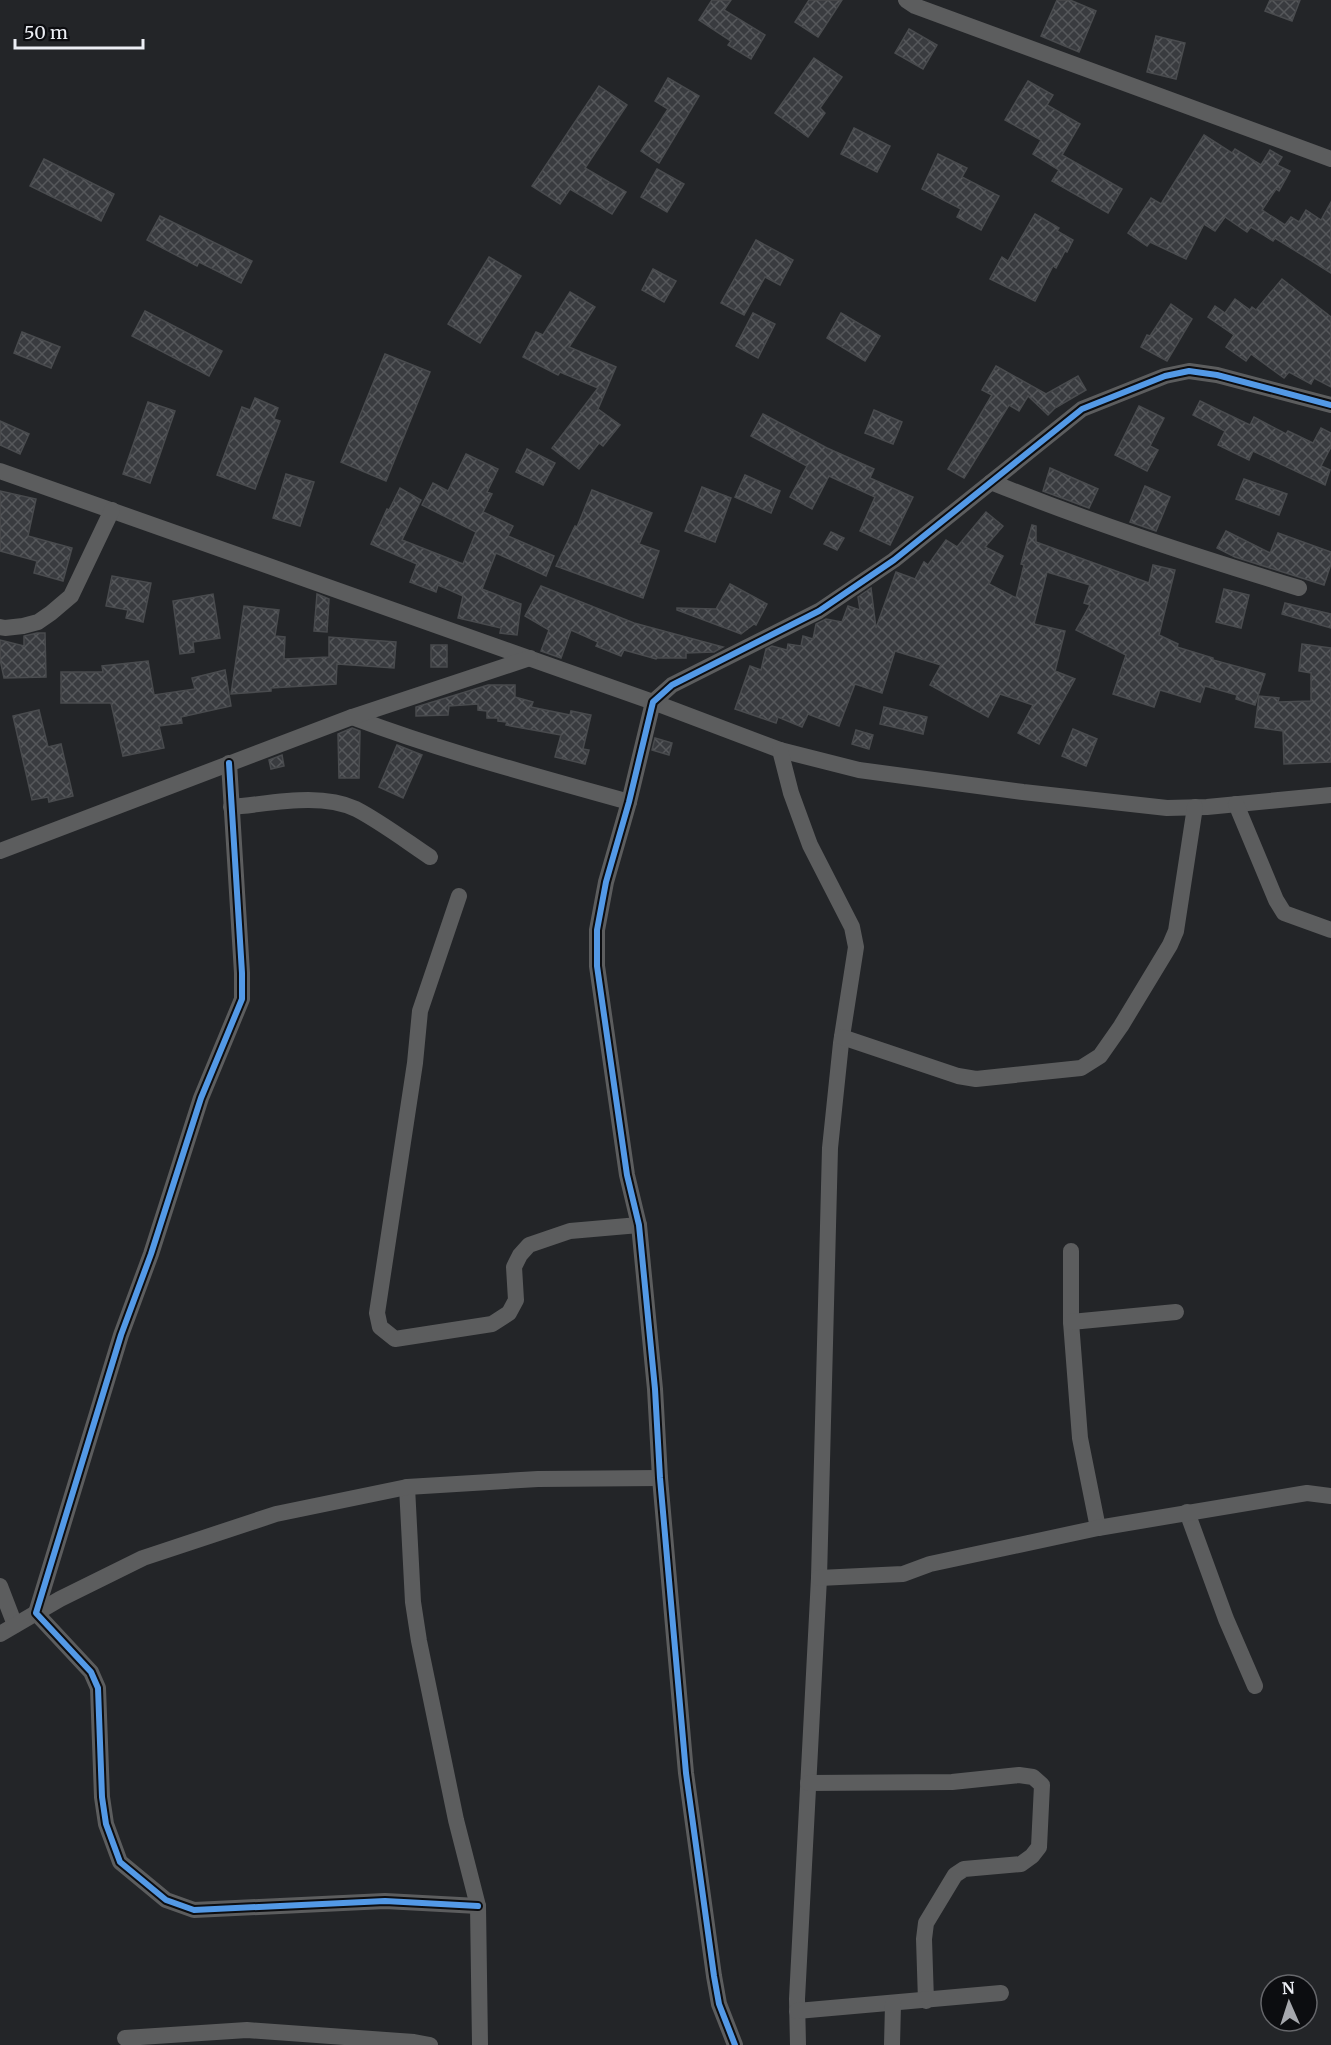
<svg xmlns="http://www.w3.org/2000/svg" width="1331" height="2045" font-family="Merriweather,serif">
  <defs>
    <pattern id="building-cross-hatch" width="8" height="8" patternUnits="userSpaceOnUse" patternTransform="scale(1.5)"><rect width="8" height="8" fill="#393b3f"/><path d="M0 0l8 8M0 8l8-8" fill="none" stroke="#56585b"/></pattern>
  </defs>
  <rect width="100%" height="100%" fill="#232528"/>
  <g fill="url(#building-cross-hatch)" stroke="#494b4e" stroke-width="1.5">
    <polygon points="712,0 731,0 724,10 765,35 751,59 728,45 731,41 699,20"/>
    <polygon points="809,0 842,0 818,37 795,22"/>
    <polygon points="1057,0 1070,0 1096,11 1079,52 1041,36"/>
    <polygon points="1270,0 1300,0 1292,21 1265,11"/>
    <polygon points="909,29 937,45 923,69 895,53"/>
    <polygon points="1156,36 1185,43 1176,79 1147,72"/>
    <polygon points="814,58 842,77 820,108 825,113 808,137 775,113"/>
    <polygon points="668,78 699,96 659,163 641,151 668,109 655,101"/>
    <polygon points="1028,81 1053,95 1047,105 1080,124 1062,155 1122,189 1108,213 1052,181 1059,170 1033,154 1041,140 1005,120"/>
    <polygon points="599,86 627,105 585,168 626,192 612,214 570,189 560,204 532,186"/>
    <polygon points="854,128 890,146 877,172 841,154"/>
    <polygon points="1204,135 1232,153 1235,149 1261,165 1270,150 1282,157 1277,165 1290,171 1279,191 1276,189 1262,210 1285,225 1291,217 1299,222 1306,210 1321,220 1331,202 1331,273 1275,238 1273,241 1251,227 1247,232 1225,217 1215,231 1204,224 1186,259 1150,242 1147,246 1128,233 1151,198 1161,204"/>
    <polygon points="938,154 967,168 962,177 999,196 981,230 957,217 961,209 922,189"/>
    <polygon points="44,159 114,194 101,221 30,186"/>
    <polygon points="657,169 684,184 667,212 641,197"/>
    <polygon points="1035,214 1059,228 1057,231 1073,240 1067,252 1065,251 1056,268 1053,266 1035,301 990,279 1002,257 1008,261"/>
    <polygon points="160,216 252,261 241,283 199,262 197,266 147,240"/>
    <polygon points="756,240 793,260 780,285 765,277 744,315 721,303"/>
    <polygon points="489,257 521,276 480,343 448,324"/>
    <polygon points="653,269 676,281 664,302 642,290"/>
    <polygon points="1282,279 1331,317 1331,387 1314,378 1311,384 1289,372 1284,378 1251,354 1246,361 1226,347 1234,335 1208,317 1215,306 1225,313 1235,299 1250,310 1252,307 1256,310"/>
    <polygon points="570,292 595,307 569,347 616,367 598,409 620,425 603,446 599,443 579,469 552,448 598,388 560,372 558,375 523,357 536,332 543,335"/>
    <polygon points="1171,304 1192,319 1167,361 1141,347 1147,335 1150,336"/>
    <polygon points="145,311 222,351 209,376 132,336"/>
    <polygon points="753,313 775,324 758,358 736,346"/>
    <polygon points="841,313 880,336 865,361 827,338"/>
    <polygon points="22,332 60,347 51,368 14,353"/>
    <polygon points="385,354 430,372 386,481 341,462"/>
    <polygon points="996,366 1046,394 1078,376 1086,390 1055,408 1048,415 1028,396 1019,411 1009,405 964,478 948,469 992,395 982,390"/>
    <polygon points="255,398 278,408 274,419 280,421 255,489 217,475 242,407 250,410"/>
    <polygon points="1200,401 1250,425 1254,417 1286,434 1288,431 1313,443 1321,428 1331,433 1331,447 1321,466 1330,470 1325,485 1253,451 1249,460 1218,445 1225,431 1193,415"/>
    <polygon points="148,402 175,411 150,483 123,474"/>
    <polygon points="1139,406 1164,418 1150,446 1158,450 1147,471 1115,455"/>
    <polygon points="874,410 902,422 893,444 865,433"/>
    <polygon points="763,414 827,448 874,469 870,478 913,497 890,545 860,531 875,497 829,476 812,509 790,497 807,466 751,436"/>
    <polygon points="0,421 29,434 20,454 0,445"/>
    <polygon points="527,449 555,463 543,485 516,472"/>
    <polygon points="466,454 498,469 487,492 492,494 483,512 513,526 508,536 554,556 546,576 496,553 482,589 521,604 517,635 500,633 501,628 458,618 463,596 438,585 436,592 410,582 417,564 371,544 387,509 389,510 400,488 421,500 402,540 463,564 476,532 422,505 433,483 448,491"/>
    <polygon points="1050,468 1098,489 1089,508 1043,491"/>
    <polygon points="286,474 314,482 300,526 273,518"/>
    <polygon points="745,475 780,491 771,513 735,497"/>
    <polygon points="1244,479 1287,494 1279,515 1236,499"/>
    <polygon points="1145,486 1170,497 1156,531 1130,522"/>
    <polygon points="702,487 731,498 715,542 685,531"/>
    <polygon points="592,490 652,513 639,544 659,551 643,598 556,566 575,526 577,527"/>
    <polygon points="0,491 36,499 28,536 72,548 63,581 34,573 37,561 0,551"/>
    <polygon points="986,512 1003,526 985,547 1003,556 989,584 1016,598 1024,565 1021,564 1032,525 1036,526 1036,542 1149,583 1153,565 1175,570 1159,635 1178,644 1177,647 1213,658 1213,660 1265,674 1255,705 1236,699 1237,695 1205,686 1200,702 1160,690 1154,707 1113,694 1126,655 1076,630 1090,605 1084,603 1090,585 1047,572 1034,624 1065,631 1055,671 1075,679 1039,744 1018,733 1033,705 1000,694 988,717 930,685 941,665 895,651 882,693 855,684 839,726 808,714 802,727 778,717 776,723 735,709 750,666 761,670 766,649 772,646 787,650 788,644 801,646 803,636 813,639 816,624 826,619 842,622 848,606 860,610 858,597 871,588 876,628 896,572 915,579 924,562 928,565 946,540 957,547"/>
    <polygon points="1226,531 1270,553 1278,533 1331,552 1331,564 1324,585 1235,557 1217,548"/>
    <polygon points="831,532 844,538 837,550 824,544"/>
    <polygon points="112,576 151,583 143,622 126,618 128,610 106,606"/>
    <polygon points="730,584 767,604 756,625 754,624 741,634 677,610 677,608 716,609"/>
    <polygon points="541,586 634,623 723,647 714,652 686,653 686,658 657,658 656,659 624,650 621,656 596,646 598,642 571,630 561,658 541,651 549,630 525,616"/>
    <polygon points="1224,589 1249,595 1241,628 1216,622"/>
    <polygon points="213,594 220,638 193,642 194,652 180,654 173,601"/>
    <polygon points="317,594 329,599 327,632 314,631"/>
    <polygon points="1285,603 1331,614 1331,628 1282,614"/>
    <polygon points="244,606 279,610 275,636 285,637 284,659 329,657 329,637 396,642 394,668 337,664 336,684 271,688 271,691 231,694"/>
    <polygon points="37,633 45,633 46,677 4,678 0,659 0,640 24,646 24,636"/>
    <polygon points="1302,644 1331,648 1331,762 1284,764 1283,731 1255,727 1259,696 1279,698 1278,702 1311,701 1311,673 1299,671"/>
    <rect x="431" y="645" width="16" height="22"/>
    <polygon points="148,661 154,695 195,689 192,678 225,670 231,706 181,717 182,723 159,726 164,748 123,756 111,703 61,703 61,672 103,672 102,666"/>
    <polygon points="488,685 515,685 515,697 533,702 531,707 570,715 571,711 591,715 583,749 589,750 585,764 555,757 561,735 506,725 507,722 498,721 498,718 487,718 487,711 478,710 478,704 449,706 448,715 416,716 416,707"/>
    <polygon points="884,707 927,717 923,734 880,724"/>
    <polygon points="39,710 48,747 61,744 73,796 49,802 48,797 32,800 13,716"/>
    <polygon points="352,728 360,731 359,778 339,778 338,734"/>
    <polygon points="1073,729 1097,739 1086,766 1062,756"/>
    <polygon points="856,730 873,735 869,749 852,744"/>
    <polygon points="655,738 672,743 669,755 652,750"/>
    <polygon points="397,745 422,755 403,798 379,787"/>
    <polygon points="282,755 284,766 271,769 269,760"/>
  </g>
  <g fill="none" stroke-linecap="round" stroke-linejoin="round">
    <g stroke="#5c5d5e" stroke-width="16">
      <polyline points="906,0 915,6 1331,159"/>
      <polyline points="0,471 653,702 780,750 859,770 1023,792 1167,808 1207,807 1331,795"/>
      <path d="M991,482C1092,523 1195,556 1299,588"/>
      <polyline points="0,627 5,628 23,626 38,622 51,613 71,596 112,510"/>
      <path d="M352,717C442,751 536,776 629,802"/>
      <polyline points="780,750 791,793 810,845 852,927 856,947 841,1043 830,1148 819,1578 797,1999 798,2045"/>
      <polyline points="229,763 242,973 242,999 201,1098 151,1254 121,1335 36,1613 91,1672 98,1688 102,1797 106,1824 120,1862 166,1900 194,1910 385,1901 478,1906"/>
      <polyline points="1236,804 1276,900 1284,913 1331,930"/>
      <path d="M231,807C270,804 319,792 356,809C381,822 406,841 430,857"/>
      <polyline points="0,851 352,717 530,658"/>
      <polyline points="459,896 420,1011 415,1063 377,1313 380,1327 395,1339 492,1324 509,1313 516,1300 514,1267 520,1255 529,1245 570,1231 639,1225"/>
      <polyline points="842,1037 958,1076 976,1079 1081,1068 1100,1056 1121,1026 1170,945 1176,931 1195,807"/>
      <polyline points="1071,1251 1071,1322 1080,1438 1098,1528"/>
      <polyline points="1071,1322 1176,1312"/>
      <polyline points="407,1487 413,1602 419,1641 456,1820 478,1906 480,2045"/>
      <polyline points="1187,1512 1226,1619 1255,1686"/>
      <polyline points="819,1578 903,1574 930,1564 1098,1528 1307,1493 1331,1496"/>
      <polyline points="0,1586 15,1625"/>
      <polyline points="0,1634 60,1599 143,1558 276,1514 407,1487 538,1479 660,1478"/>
      <polyline points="808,1783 952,1782 1019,1775 1033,1777 1042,1785 1039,1847 1032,1856 1021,1864 964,1869 955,1875 926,1923 924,1939 926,2001"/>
      <polyline points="797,2011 1001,1993"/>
      <polyline points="125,2038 247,2030 414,2042 430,2045"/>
      <polyline points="735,2045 719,2004 714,1976 686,1773 660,1478 655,1389 639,1225 627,1175 597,966 597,930 606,882 629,802 653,702 672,685 819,611 894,560 1082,409 1165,376 1189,371 1217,375 1331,405"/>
      <polyline points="892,2045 893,2004"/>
    </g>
    <g stroke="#0c0d10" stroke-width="10">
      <g id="cycleway">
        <polyline points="229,763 242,973 242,999 201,1098 151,1254 121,1335 36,1613 91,1672 98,1688 102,1797 106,1824 120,1862 166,1900 194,1910 385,1901 478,1906"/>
        <polyline points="735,2045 719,2004 714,1976 686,1773 660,1478 655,1389 639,1225 627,1175 597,966 597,930 606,882 629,802 653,702 672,685 819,611 894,560 1082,409 1165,376 1189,371 1217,375 1331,405"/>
      </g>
    </g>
    <use href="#cycleway" stroke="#5399e6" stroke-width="6"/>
  </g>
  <g transform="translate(1289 2003) rotate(357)"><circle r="28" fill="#0c0d10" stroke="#66676b" stroke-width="1.5"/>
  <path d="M0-4.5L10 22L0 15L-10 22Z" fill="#a6a8ad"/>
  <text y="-9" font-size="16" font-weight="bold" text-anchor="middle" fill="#eceef4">N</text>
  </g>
  <path d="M15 39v9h128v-9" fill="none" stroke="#eceef4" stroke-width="3"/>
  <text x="24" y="39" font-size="18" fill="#eceef4" stroke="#0c0d10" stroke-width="4.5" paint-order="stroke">50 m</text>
</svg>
